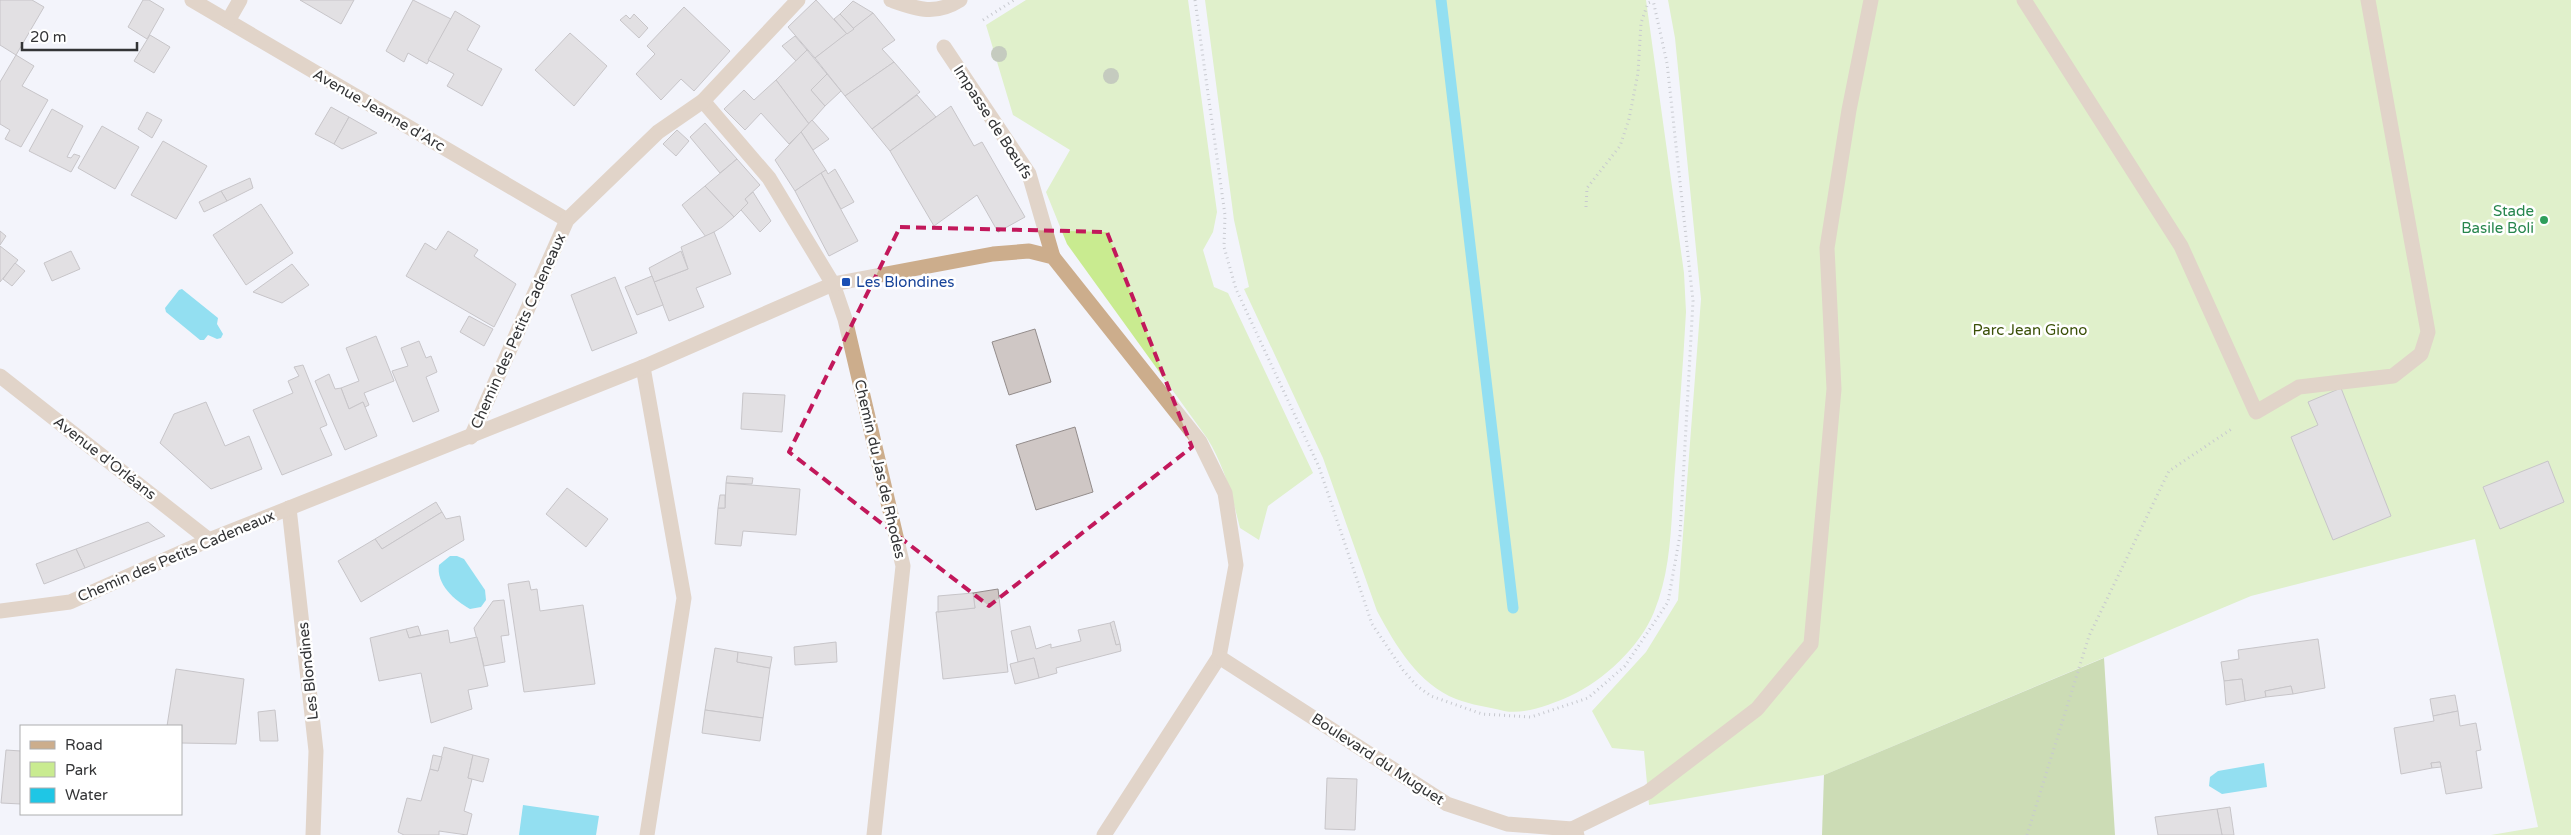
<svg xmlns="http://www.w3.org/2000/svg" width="2571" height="835" font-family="'Varela Round',sans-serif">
  <rect width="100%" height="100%" fill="#f3f4fb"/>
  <g fill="#c9eb90">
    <path d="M1026,0H1188L1217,212L1213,232L1203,250L1214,287L1228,293L1313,473L1268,506L1259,540L1240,528C1232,496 1224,465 1207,438L1067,244L1046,192L1070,150L1013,115L986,25Z"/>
    <path d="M1205,0H1646L1684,273L1686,312C1683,369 1678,425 1674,482C1671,526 1671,571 1654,612C1640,647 1603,681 1570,696C1552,704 1525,715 1504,711C1489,707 1471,705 1456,699C1418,684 1396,646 1377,611L1323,458L1244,289L1249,287L1234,220Z"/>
    <polygon points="1668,0 2571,0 2571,835 2491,835 2538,827 2475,539 2251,596 1824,775 1649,805 1644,751 1612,748 1592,711 1646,652 1678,600 1701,299 1675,38"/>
  </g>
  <polygon fill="#9dbf5f" points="2104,658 2115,835 1822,835 1824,775"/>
  <g fill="#1fc6e5">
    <polygon points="182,289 218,318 217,324 223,334 221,338 217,339 208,335 204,340 200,340 166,312 165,308 179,290"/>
    <path d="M450,556H457L464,559L485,590L486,600L481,607L470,609C454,600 436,584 439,565Z"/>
    <polygon points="2264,763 2267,787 2222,794 2209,786 2210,777 2218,771"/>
    <polygon points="523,805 599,816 596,835 519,835"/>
  </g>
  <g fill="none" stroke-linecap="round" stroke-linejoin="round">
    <polyline stroke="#1fc6e5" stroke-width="11" points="1441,0 1513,608"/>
  </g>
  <g fill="#cfc7c5" stroke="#938c8b">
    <polygon points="0,0 32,0 44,7 16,55 0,45"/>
    <polygon points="143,0 149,0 164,9 147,39 128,27"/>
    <polygon points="300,0 354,0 341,24"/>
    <polygon points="413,0 451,19 427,64 408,53 404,62 386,51"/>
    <polygon points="816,0 847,34 815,58 788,27"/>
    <polygon points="853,1 873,13 854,29 840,14"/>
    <polygon points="684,7 730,51 694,91 681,79 661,100 636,74 655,54 647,46"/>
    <polygon points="455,11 480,26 467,50 502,69 482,106 447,86 454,74 428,60"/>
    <polygon points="873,13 895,40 882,49 894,62 845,96 815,58"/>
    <polygon points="634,14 648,28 639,38 620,20 626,15 630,19"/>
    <polygon points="840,14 854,29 847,34 834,19"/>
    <polygon points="570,33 607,66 574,106 535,70"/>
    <polygon points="150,35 170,47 154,73 134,61"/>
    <polygon points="795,36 807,50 796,61 782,46"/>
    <polygon points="807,50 827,74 811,90 825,106 809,124 776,80"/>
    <polygon points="16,55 34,66 22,86 48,100 21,147 5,139 10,130 0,124 0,82"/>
    <polygon points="894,62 920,92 872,129 845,96"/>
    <polygon points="827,74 841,91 825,106 811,90"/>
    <polygon points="776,80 809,124 789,144 761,113 745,130 724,109 744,90 754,100"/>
    <polygon points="917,95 936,117 890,151 872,129"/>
    <polygon points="951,106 974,146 982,142 1025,217 998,232 977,195 934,226 890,151"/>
    <polygon points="331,107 349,117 334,144 315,134"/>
    <polygon points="52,109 83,126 67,157 71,158 74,154 80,156 71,172 29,151"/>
    <polygon points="147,112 162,120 152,138 138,129"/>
    <polygon points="349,117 377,133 342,149 334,144"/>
    <polygon points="812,120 829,139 813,150 801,132"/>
    <polygon points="705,123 737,159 720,173 690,137"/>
    <polygon points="102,126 139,147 115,189 78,168"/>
    <polygon points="677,130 689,141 676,156 663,144"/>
    <polygon points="801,132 826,170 795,191 775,160"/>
    <polygon points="163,141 207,166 176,219 131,195"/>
    <polygon points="737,159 760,185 745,199 748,203 734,217 705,186"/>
    <polygon points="835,169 854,202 841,209 821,173 826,170 828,174"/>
    <polygon points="821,173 858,241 829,256 795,191"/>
    <polygon points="250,178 253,188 227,201 221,191"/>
    <polygon points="705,186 734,217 722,227 706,237 682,205"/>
    <polygon points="221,191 227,201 204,212 199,202"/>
    <polygon points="753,192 771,221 760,232 741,210 748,203 745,199"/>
    <polygon points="261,204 293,253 246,285 213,235"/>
    <polygon points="0,231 6,236 0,245"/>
    <polygon points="448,231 478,250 474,256 516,284 494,327 406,276 425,243 436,250"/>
    <polygon points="714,232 731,274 696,288 704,307 669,321 654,282 688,269 681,247"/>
    <polygon points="0,246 18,260 0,282"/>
    <polygon points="71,251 80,269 52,281 44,263"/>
    <polygon points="681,251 688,269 654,282 649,268"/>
    <polygon points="15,263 25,271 12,286 3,279"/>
    <polygon points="292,264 309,285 282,303 253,292"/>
    <polygon points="652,276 663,305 637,315 625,287"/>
    <polygon points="615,277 637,333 592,351 571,295"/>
    <polygon points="469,316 493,329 484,346 460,332"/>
    <polygon points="1035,329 1051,382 1009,395 992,342"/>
    <polygon points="376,336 394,381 364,393 369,405 365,407 363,402 349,409 341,388 359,381 346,348"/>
    <polygon points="419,341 426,358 431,356 437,372 426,377 439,411 413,422 392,371 408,366 401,348"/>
    <polygon points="303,365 327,425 320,428 332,455 282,475 253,410 293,393 288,381 299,376 294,367"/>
    <polygon points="329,374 335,389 341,388 349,409 363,402 377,436 345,450 315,381"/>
    <polygon points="2341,388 2391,516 2333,540 2291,437 2318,425 2308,402"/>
    <polygon points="743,393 785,395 782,432 741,429"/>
    <polygon points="206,402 225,446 249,436 262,469 211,489 160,443 174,414"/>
    <polygon points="1075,427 1093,492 1036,510 1016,445"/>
    <polygon points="2548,461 2564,502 2500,529 2483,487"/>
    <polygon points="727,476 753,478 752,484 726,483"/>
    <polygon points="726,483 800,489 796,535 743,531 741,546 715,544 718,508 725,508"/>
    <polygon points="567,488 608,519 586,547 546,514"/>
    <polygon points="720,495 725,495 725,508 718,508"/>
    <polygon points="436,502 442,512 382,549 375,539"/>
    <polygon points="442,512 446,519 460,516 464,540 361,602 338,561 375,539 382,549"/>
    <polygon points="148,522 165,536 85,568 76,549"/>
    <polygon points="76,549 85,568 44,584 36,564"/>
    <polygon points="529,581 531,590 537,589 540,611 583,605 595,684 524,692 508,584"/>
    <polygon points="998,589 1008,672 943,679 936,612 975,608 973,593"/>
    <polygon points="973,593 975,608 938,612 938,596"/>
    <polygon points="504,600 509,635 501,636 505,662 484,666 474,628 493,601"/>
    <polygon points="1114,621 1120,644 1116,645 1110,623"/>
    <polygon points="1110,623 1116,645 1120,644 1121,651 1056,668 1057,673 1039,678 1034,658 1018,662 1011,631 1030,626 1036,649 1051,644 1051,648 1081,641 1078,630"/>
    <polygon points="418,626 421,635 409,638 406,629"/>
    <polygon points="406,629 409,638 448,630 450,643 477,637 488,686 468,690 472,709 431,723 421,673 379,681 370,638"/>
    <polygon points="2318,639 2325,688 2293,694 2291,686 2265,691 2266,697 2245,701 2242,679 2224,681 2221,662 2239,659 2238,650"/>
    <polygon points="836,642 837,662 795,665 794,647"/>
    <polygon points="715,648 738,652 737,662 770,668 763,718 705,710"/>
    <polygon points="738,652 772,657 770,668 737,662"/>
    <polygon points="1034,658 1039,678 1015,684 1010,664"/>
    <polygon points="176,669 244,679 236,744 181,743 181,726 167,726"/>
    <polygon points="2242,679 2245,701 2226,705 2224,681"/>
    <polygon points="2291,686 2293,694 2266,697 2265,691"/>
    <polygon points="2455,695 2458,711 2433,716 2430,699"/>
    <polygon points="275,710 278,741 260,741 258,712"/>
    <polygon points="705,710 763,718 760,741 702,733"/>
    <polygon points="2458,711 2460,726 2476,723 2481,750 2476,751 2482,788 2446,794 2440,762 2431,763 2432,768 2401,774 2394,728 2434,721 2433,716"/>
    <polygon points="444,747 473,755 468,778 472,779 464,811 472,814 467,835 439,831 439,835 404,835 398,832 407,798 421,801 430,769 438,771"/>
    <polygon points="6,750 21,751 21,804 1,803"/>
    <polygon points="433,755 442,757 438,771 430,769"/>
    <polygon points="473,755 489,759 483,782 468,778"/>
    <polygon points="2440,762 2441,767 2432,768 2431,763"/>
    <polygon points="1327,778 1357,779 1355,830 1325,829"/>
    <polygon points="2230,807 2234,835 2222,835 2217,809"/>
    <polygon points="2217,809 2222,835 2158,835 2155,817"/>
  </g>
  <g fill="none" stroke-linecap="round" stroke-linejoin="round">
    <g stroke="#95969a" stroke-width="3" stroke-dasharray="1 4" stroke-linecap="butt">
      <polyline points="1195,0 1225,215 1224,247 1236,289 1319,467 1372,624 1403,670 1417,686 1431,696 1482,714 1531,717 1588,698 1625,666 1668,602 1680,535 1693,301 1667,63 1653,0"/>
      <polyline points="983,20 1014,0"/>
      <polyline points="1586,207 1587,188 1620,146 1629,119 1638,73 1641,23 1648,3 1653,1"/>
      <polyline points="2027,835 2089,636 2169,471 2233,428"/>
    </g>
    <g stroke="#ccad8c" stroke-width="15">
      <polyline points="192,0 567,220"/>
      <path d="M891,0C917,9 935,16 960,0"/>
      <polyline points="2024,0 2181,246 2256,412 2299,387 2393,376 2421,354 2428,332 2368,0"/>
      <polyline points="228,21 240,0"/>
      <polyline points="944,47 1029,174 1053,257"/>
      <polyline points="703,101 769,178 833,284 845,319 903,566 874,835"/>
      <polyline points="643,367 684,598 647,835"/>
      <polyline points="0,376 209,540"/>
      <polyline points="471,437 567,220 658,132 703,101 798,0"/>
      <polyline points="289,508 316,751 313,835"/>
      <polyline points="0,611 70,602 209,540 643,367 833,284 993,254 1029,251 1053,257 1200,442 1225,493 1236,565 1219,657 1104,835"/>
      <polyline points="1219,657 1447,804 1507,824 1572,829 1577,835"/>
      <polyline points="1572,829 1648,792 1757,709 1811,644 1834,389 1827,248 1849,110 1871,0"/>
    </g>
  </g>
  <g fill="#8e9a75">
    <circle cx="999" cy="54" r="8"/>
    <circle cx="1111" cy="76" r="8"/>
  </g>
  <path d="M0 0H2571V835H0ZM900,227L1107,232L1192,447L989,606L789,452Z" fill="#f3f4fb" fill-opacity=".55" fill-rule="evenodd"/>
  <path fill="none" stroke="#c2185b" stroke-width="4" stroke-dasharray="10 6" stroke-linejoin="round" d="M900,227L1107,232L1192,447L989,606L789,452Z"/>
  <circle fill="#2e9e5b" stroke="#fff" stroke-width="2" cx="2544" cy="220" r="5"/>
  <rect fill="#1a4fb4" stroke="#fff" stroke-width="2" x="841" y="277" width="10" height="10" rx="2.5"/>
  <g text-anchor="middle" stroke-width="5" stroke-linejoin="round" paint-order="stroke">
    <g font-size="15" fill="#333436" stroke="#fff">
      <text transform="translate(379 110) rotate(30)" y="5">Avenue Jeanne d'Arc</text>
      <text transform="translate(993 122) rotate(57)" y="5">Impasse de Bœufs</text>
      <text transform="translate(518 331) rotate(-66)" y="5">Chemin des Petits Cadeneaux</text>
      <text transform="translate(105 458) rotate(38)" y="5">Avenue d'Orléans</text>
      <text transform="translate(880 469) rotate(77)" y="5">Chemin du Jas de Rhodes</text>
      <text transform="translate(176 556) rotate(-23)" y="5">Chemin des Petits Cadeneaux</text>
      <text transform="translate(308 671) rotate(-96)" y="5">Les Blondines</text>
      <text transform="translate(1378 759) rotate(33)" y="5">Boulevard du Muguet</text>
    </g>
    <g font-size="15" fill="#27864d" stroke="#fff" text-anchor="end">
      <text x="2534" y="216">Stade<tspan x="2534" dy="17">Basile Boli</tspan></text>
    </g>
    <g font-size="15" fill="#164399" stroke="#fff" text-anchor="start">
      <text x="856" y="287">Les Blondines</text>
    </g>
    <g font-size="15" fill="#3b5008" stroke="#fff">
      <text x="2030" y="335">Parc Jean Giono</text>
    </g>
  </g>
  <rect x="20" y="725" width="162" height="90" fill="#ffffff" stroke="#adaeaf"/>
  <rect x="30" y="741" width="25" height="8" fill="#ccad8c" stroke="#adaeaf"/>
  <text x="65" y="750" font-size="15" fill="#333436">Road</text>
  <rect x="30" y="762" width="25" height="15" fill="#c9eb90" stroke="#adaeaf"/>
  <text x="65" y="775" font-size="15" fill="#333436">Park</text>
  <rect x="30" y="788" width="25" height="15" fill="#1fc6e5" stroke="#adaeaf"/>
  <text x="65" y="800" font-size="15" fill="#333436">Water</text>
  <path d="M22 42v8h115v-8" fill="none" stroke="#333436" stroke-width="2.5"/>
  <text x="30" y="42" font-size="15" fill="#333436" stroke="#ffffff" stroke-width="4" paint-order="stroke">20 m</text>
</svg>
